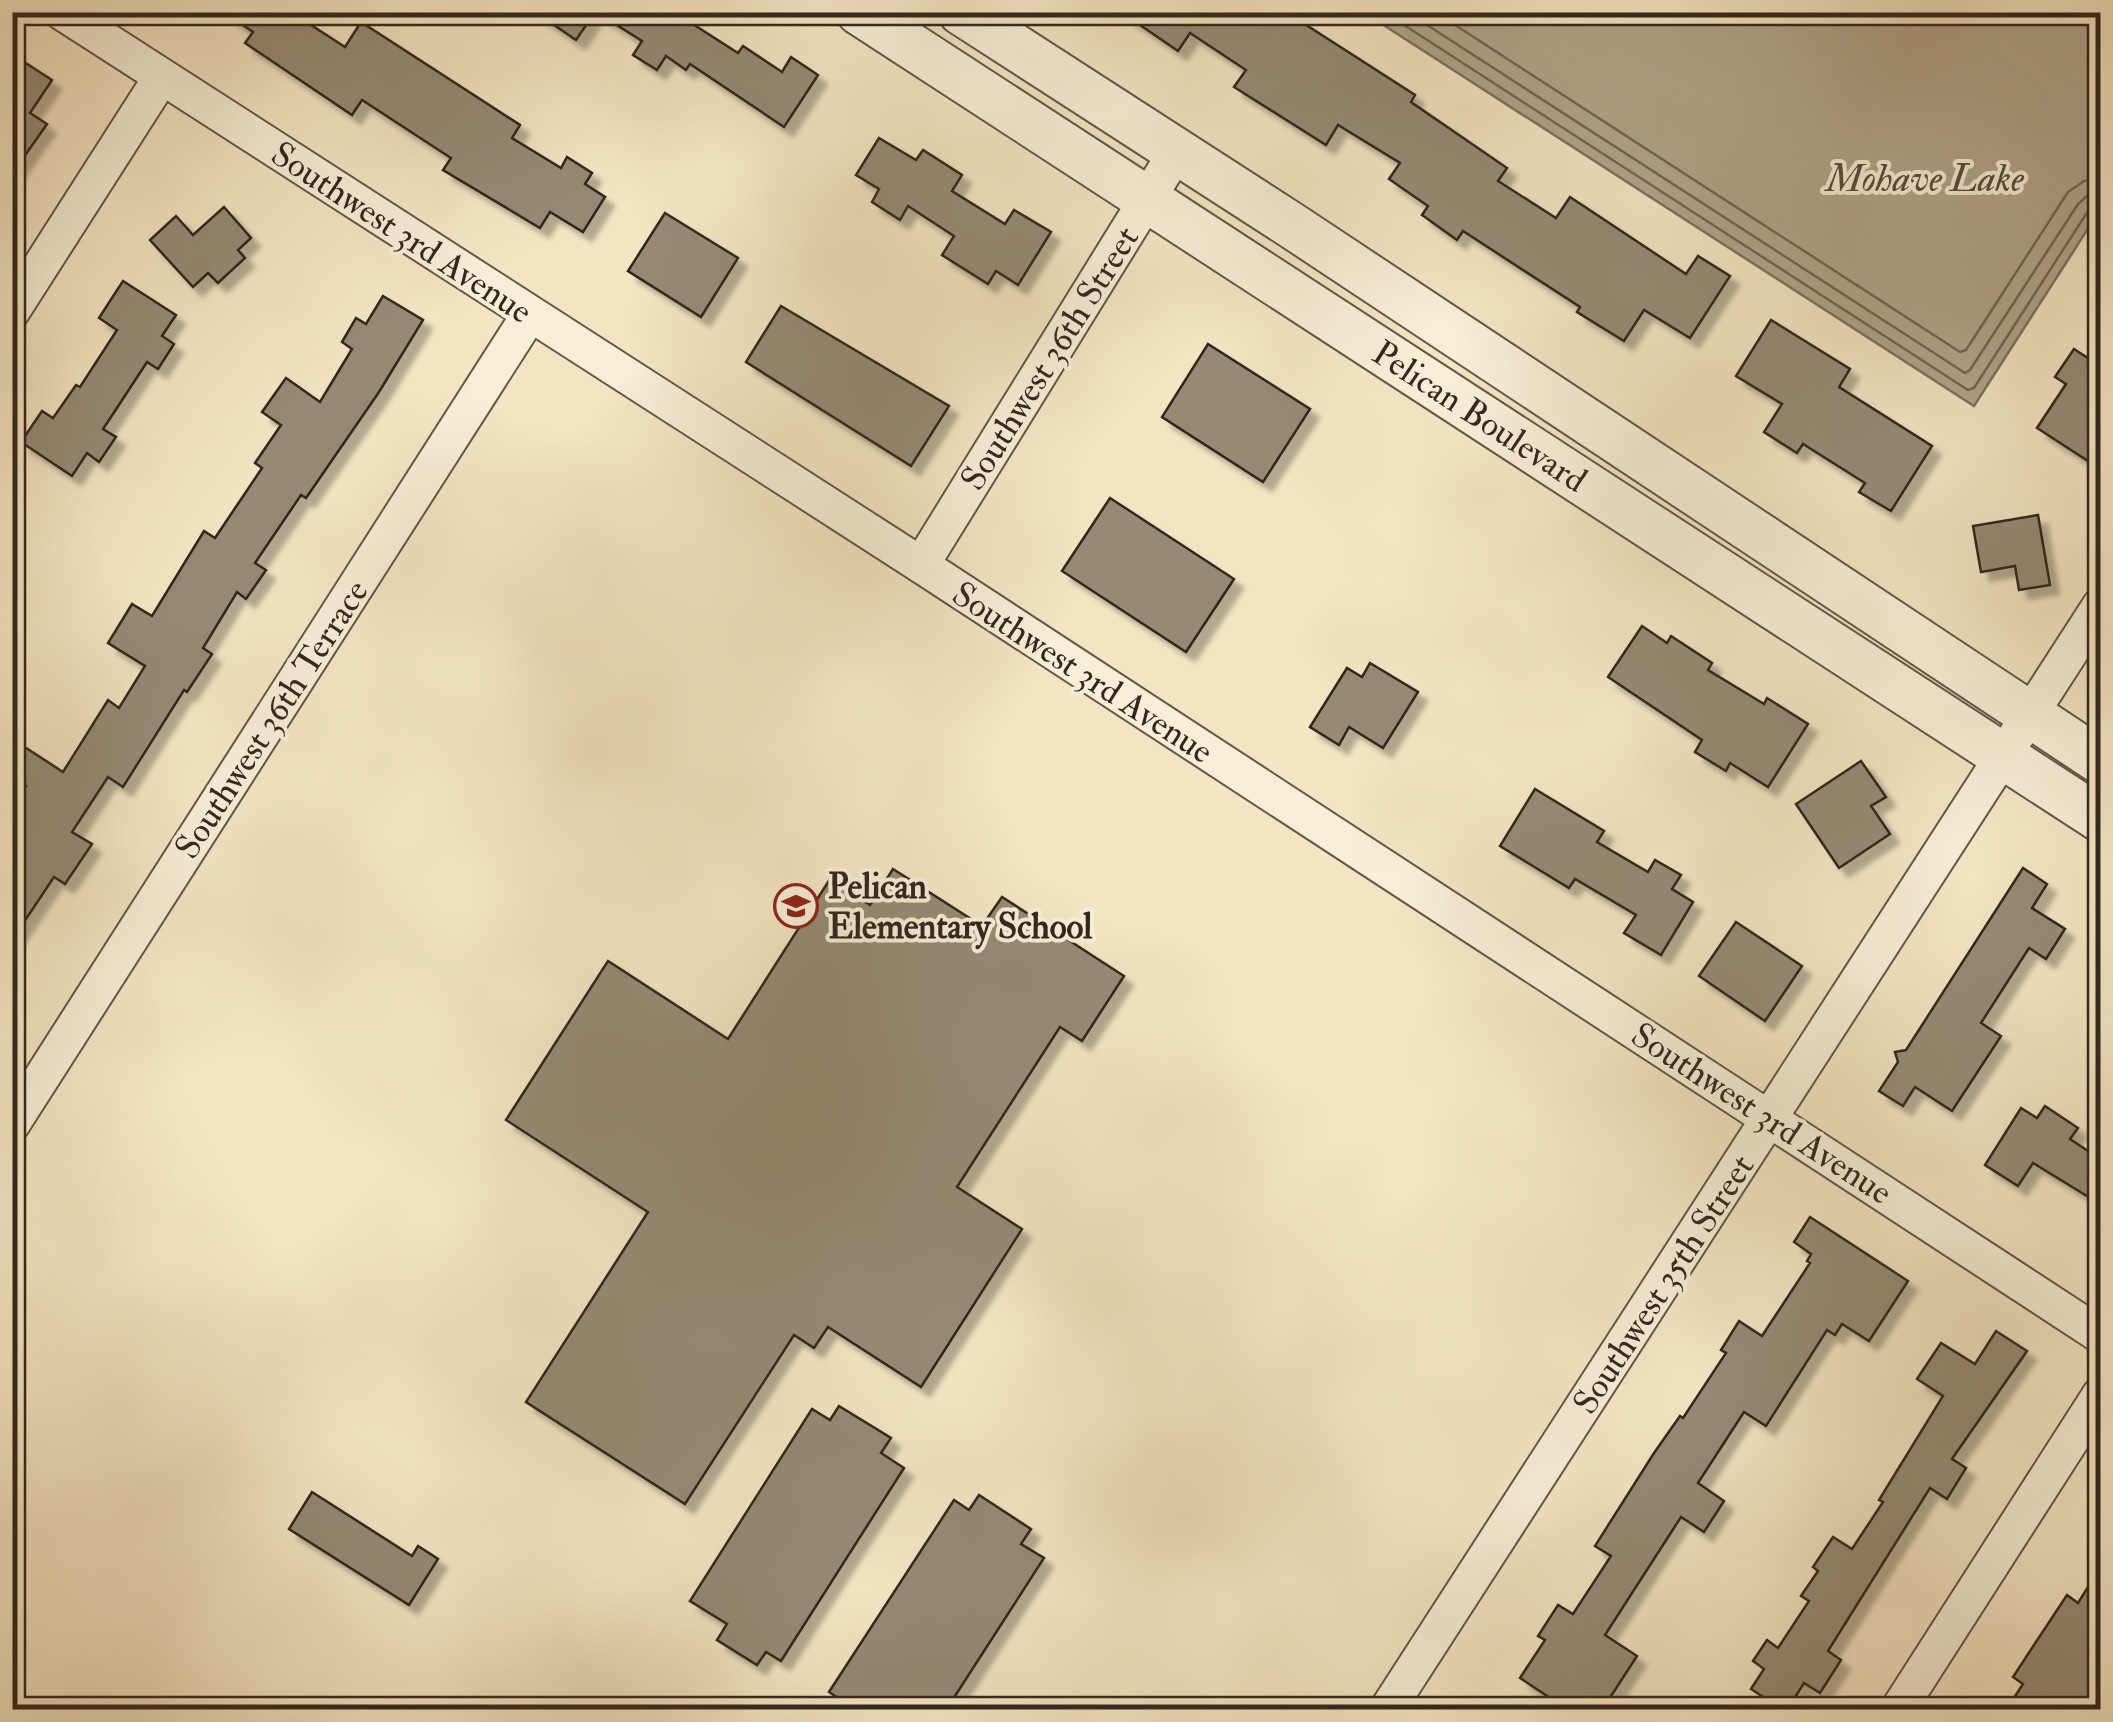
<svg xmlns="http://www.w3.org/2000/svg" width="2113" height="1722" font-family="'IM FELL Double Pica',serif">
  <defs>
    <filter id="shadow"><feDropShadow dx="9" dy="9" stdDeviation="2.5" flood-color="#0004"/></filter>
  </defs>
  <rect width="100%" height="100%" fill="#f3e5c2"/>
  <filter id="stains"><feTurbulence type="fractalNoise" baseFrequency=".002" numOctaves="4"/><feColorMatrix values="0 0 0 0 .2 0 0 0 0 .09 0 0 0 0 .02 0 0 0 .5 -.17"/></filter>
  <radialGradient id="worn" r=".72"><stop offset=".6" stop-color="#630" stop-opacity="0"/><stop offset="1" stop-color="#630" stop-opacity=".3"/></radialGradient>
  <polygon fill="#b1a48b" stroke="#7e7260" stroke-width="2.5" points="1365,13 2100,13 2100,210 1974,406"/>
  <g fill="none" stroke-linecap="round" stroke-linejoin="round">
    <g stroke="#726655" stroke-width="2.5">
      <polyline points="1384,12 1968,390 1974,388 2088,211 2100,206"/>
      <polyline points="1407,12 1965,373 1970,370 2078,204 2087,196 2100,194"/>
      <polyline points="1435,12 1960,352 1966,350 2068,192 2084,181 2100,179"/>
    </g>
  </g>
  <g fill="#968a74" stroke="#32271f" stroke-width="2.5" filter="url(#shadow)">
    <polygon points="224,12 291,12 345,47 361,22 520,125 512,138 561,168 567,157 592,173 585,184 605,197 583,232 550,212 540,228 443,170 451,158 362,100 352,115 245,43 253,32"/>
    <polygon points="535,12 595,12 576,40"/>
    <polygon points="596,12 674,12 738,53 743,46 782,72 791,57 818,75 784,127 690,64 686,70 666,56 657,70 633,55 642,41"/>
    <polygon points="1121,12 1286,12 1415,95 1411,102 1507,168 1498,181 1556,218 1570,197 1686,274 1698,256 1730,276 1690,338 1644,310 1624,341 1577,312 1580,307 1463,231 1457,240 1422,215 1428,206 1389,179 1400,163 1338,125 1326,145 1234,87 1246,70 1190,33 1178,51"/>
    <polygon points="12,54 52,80 30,113 47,124 12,174"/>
    <polygon points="879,138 916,160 923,150 962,175 952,191 1005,224 1014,210 1051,232 1018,285 996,271 988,284 942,255 954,236 908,206 900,220 872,202 879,189 856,175"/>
    <polygon points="224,207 251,238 238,250 245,258 218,283 208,273 193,287 150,240 176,216 193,235"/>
    <polygon points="665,213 738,258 701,317 628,271"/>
    <polygon points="123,281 176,315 162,336 174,344 158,369 147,362 115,411 103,429 116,437 99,462 87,453 72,476 21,442 42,411 53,418 76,385 80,387 117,330 99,318"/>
    <polygon points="383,296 423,320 379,392 306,498 301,495 255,563 266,570 246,599 237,592 203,648 212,654 187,692 184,690 123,787 108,777 72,832 92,844 65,884 54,877 12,940 12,807 26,786 12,778 12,761 23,746 63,772 108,700 119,708 145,666 108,643 132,604 152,616 204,531 215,538 262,468 255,463 281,425 262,412 286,378 320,402 352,349 342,342 356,318 366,324"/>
    <polygon points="781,306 949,406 911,466 746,362"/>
    <polygon points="1771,320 1850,369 1839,387 1932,446 1891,511 1859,492 1865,483 1803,444 1797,453 1764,432 1782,404 1736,376"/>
    <polygon points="1208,344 1310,409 1263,482 1162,417"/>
    <polygon points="2074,349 2100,366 2100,442 2088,461 2037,428 2066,384 2055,377"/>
    <polygon points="1110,498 1234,579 1186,652 1062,571"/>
    <polygon points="2038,515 2050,585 2019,590 2015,566 1981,572 1973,526"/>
    <polygon points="1642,626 1667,643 1671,636 1712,663 1708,670 1764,704 1767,698 1808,724 1768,787 1730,763 1726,771 1695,752 1702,740 1608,677"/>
    <polygon points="1370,663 1418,692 1383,748 1349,727 1339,745 1310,727 1347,668 1362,677"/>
    <polygon points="1861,761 1886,797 1871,806 1890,834 1839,868 1796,804"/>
    <polygon points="1535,789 1604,831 1597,842 1648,872 1655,860 1681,875 1672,889 1693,902 1661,955 1624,933 1636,915 1575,879 1569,888 1500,846"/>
    <polygon points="2023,868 2047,884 2032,908 2065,929 2046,959 2029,948 1981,1023 2001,1036 1952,1111 1915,1087 1903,1106 1879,1091 1898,1062 1895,1052 1906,1050"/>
    <polygon points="893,869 982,926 1002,897 1124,976 1082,1041 1060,1027 957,1187 1022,1229 921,1387 828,1327 814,1348 794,1335 685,1504 526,1402 648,1212 506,1120 608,961 728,1039 830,879 870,905"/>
    <polygon points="1736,922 1802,966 1765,1021 1699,976"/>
    <polygon points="2045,1106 2078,1128 2070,1139 2100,1159 2100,1204 2033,1163 2018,1186 1985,1165 2021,1108 2037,1118"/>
    <polygon points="1810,1217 1908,1281 1869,1341 1842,1324 1835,1335 1827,1330 1766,1426 1744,1412 1698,1483 1724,1501 1704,1532 1681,1517 1605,1635 1637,1656 1602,1710 1568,1710 1520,1678 1545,1640 1538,1636 1558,1605 1573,1614 1611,1556 1595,1546 1654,1453 1680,1416 1683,1418 1726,1353 1721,1350 1739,1321 1762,1336 1810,1263 1807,1261 1811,1254 1794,1242"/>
    <polygon points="1996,1331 2027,1351 1952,1459 1966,1468 1947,1499 1930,1488 1828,1651 1841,1660 1820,1693 1804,1683 1787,1710 1783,1710 1751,1689 1764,1669 1753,1661 1767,1640 1778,1648 1809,1601 1801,1596 1818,1571 1813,1567 1833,1537 1852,1549 1883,1502 1879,1500 1943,1396 1917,1379 1941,1343 1975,1364"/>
    <polygon points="839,1406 891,1438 881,1453 904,1468 781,1661 766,1652 757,1665 717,1640 727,1624 690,1601 812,1409 830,1420"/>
    <polygon points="312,1492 412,1556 418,1546 438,1559 409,1605 289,1529"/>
    <polygon points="979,1495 1031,1529 1021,1544 1044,1558 946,1710 856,1710 829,1692 954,1500 969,1510"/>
    <polygon points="2100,1568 2100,1698 2093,1710 2006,1710 2023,1684 2013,1677 2034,1645 2067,1595 2078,1603"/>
  </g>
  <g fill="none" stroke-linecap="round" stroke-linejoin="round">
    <g stroke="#625648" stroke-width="39">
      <g id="minor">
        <polyline points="62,12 921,565 2100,1335"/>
        <polyline points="12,311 161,78"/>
        <polyline points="921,565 1177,151"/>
        <polyline points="12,1124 530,314"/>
        <polyline points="1387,1710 2100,606"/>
        <polyline points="1898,1710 2100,1395"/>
      </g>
    </g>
    <g stroke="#625648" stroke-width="49">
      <g id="tertiary">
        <polyline points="859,12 2100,819"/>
        <polyline points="961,12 1291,225 2100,761"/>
      </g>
    </g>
    <use href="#minor" stroke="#f7eed7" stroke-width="35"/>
    <use href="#tertiary" stroke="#f7eed7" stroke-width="45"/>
  </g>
  <defs>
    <g id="school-ring" transform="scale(2.25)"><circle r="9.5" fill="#f7eed7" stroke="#8f2418" stroke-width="1.5"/><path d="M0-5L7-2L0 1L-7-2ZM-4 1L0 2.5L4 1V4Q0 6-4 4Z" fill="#8f2418"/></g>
  </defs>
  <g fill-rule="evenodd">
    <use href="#school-ring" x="796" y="906"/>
  </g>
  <g text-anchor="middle" stroke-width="8" stroke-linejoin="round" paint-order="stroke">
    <g font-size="35" fill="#32271f" stroke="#f7eed7">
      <text transform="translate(402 232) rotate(33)" y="12">Southwest 3rd Avenue</text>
      <text transform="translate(1049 358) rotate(-58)" y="12">Southwest 36th Street</text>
      <text transform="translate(1480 416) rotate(33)" y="12">Pelican Boulevard</text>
      <text transform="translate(1083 672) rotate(33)" y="12">Southwest 3rd Avenue</text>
      <text transform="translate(271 719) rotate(-57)" y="12">Southwest 36th Terrace</text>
      <text transform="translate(1762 1113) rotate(33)" y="12">Southwest 3rd Avenue</text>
      <text transform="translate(1663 1284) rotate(-57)" y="12">Southwest 35th Street</text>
    </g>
    <g font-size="35" font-weight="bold" fill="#32271f" stroke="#f7eed7" text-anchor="start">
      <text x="828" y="898">Pelican<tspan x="828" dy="40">Elementary School</tspan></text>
    </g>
    <g font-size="38" font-style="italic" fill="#584c3f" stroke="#f7eed7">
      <text x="1925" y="191">Mohave Lake</text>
    </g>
  </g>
  <rect width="2113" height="1722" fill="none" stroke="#f3e5c2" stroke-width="50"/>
  <rect x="15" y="15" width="2083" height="1692" fill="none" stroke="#32271f" stroke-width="5"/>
  <rect x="25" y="25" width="2063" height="1672" fill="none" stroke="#32271f" stroke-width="2.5"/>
  <rect width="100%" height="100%" filter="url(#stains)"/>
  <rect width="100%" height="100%" fill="url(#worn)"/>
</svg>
